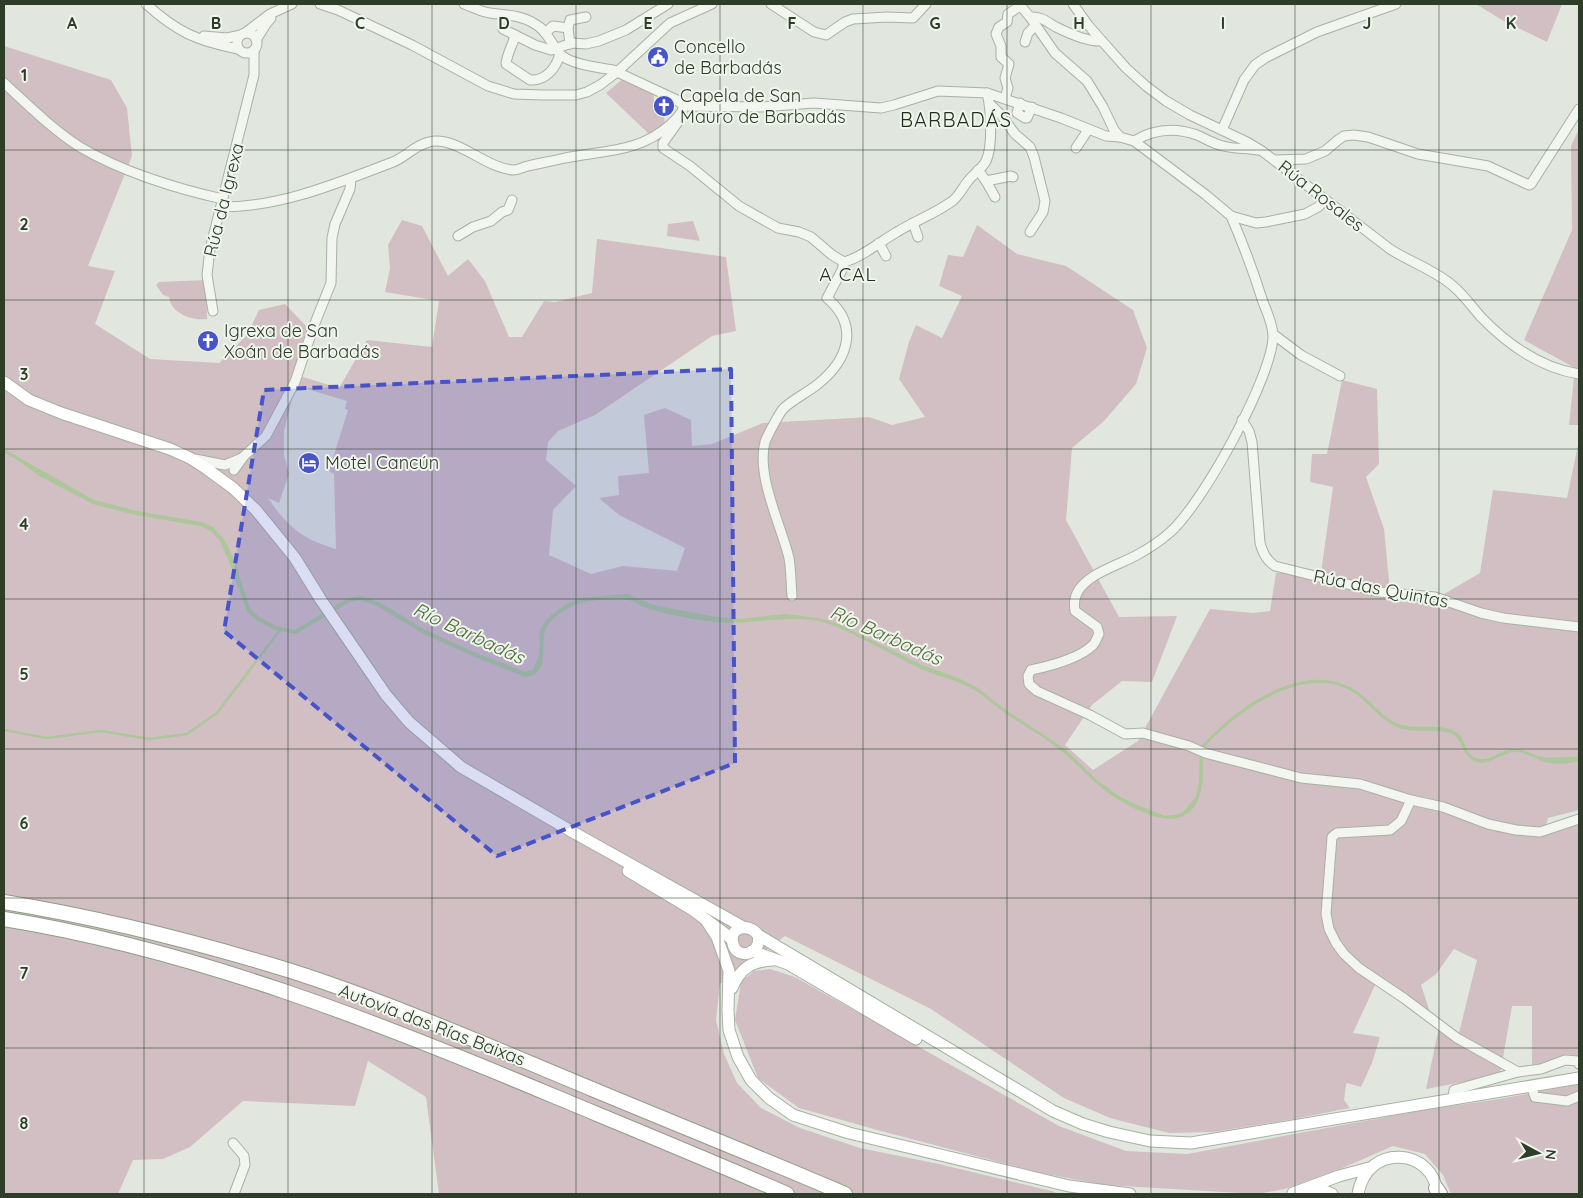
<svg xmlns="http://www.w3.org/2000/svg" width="1583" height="1198" font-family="Quicksand,sans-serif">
  <rect width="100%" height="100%" fill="#e1e7de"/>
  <g fill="#d1bfc3" fill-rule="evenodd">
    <polygon points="1476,4 1562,4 1547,42 1502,20"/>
    <path d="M4,46L111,80L127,108L132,156L88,266L115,271L95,324L150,359L219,363L247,335L259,310L285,304L307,327L293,374L339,388L367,340L432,347L439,301L385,292L390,268L388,245L402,220L422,226L448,276L468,259L485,281L509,337H522L544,301L555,302L592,293L597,239L726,257L736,331L712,336L595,415L558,431L548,442L546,460L576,486L553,510L549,555L591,574L623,566L677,571L685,548L619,515L599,498L619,495L618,476L649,473L644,415L665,408L691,420L692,446L712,444L763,423L869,417L892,425L925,417L899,379L909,342L916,325L942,338L962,296L939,286L948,255L963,257L977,225L1017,254L1066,266L1133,310L1147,348L1136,384L1104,421L1072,448L1066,520L1119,617L1177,616L1152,682L1122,681L1092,705L1065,745L1093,770L1138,741L1210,609L1253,613L1270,611L1276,573H1321L1333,487L1310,482L1312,454H1327L1342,380L1377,389L1379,464L1366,477L1384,529L1391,601L1429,603L1480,573L1493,490L1567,498L1579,440V810L1548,818L1544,835L1579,822V1057C1563,1051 1563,1057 1548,1062C1543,1064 1538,1065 1532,1067V1006H1512L1500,1075L1426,1089L1439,1027L1459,1033L1477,960L1454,949L1436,974L1421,985L1431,1015L1376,983L1353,1033L1380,1037L1372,1063L1361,1087L1347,1083L1346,1085L1344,1100L1350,1108L1294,1119L1214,1132L1169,1133L1110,1118L1064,1098L931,1009L785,936L720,984L716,1020L724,1054L737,1083L761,1108L800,1128L860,1148L939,1164L1052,1191L1059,1194H439L426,1097L368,1061L355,1106L243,1101L190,1147L163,1159L133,1160L118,1194H4ZM297,386L347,401L345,409L348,410L329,471L334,474L336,549C302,539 288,527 268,498L279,503L289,474L284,455V431L295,387Z"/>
    <path d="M624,78L653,93C655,99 653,105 655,112L663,111L665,124L650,135L606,93Z"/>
    <polygon points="1579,129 1579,425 1569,425 1575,368 1524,340 1572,230 1571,146"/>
    <polygon points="693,221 700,241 667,236 668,224"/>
    <path d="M206,280L207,319C193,321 171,314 169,297L163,295L156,285L159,282Z"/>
    <polygon points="770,969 795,977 1059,1126 1126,1151 1187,1154 1418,1111 1499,1099 1579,1084 1579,1194 1451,1194 1443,1175 1425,1154 1393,1146 1345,1167 1285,1189 1257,1194 1105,1185 1041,1173 881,1131 799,1108 758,1078 735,1020 741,982 754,971"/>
  </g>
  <path fill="#adc69a" d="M4,449L94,500L137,511L201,522L213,527L224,539L233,557L250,608L259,617L276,626L295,630L348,598L361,596L379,602L424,629L469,650L525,672L533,669L539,656L540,632L542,626L551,615L565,605L580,598L627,594L653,605L716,617L741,619L785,614L818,618L839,624L922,665L956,677L978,688L1003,708L1065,749L1097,780L1119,796L1135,804L1165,816L1175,815L1183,812L1196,797L1199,782L1200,748C1232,711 1297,662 1348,686C1367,695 1378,714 1396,723C1414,731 1440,722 1456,732C1466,738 1464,754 1476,758C1489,763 1500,750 1512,749C1522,748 1529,753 1538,756C1551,760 1566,756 1579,757V761C1567,764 1554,765 1542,761C1533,757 1526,753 1517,752C1502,751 1491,766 1477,762C1461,758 1464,737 1450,733C1433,728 1413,734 1397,727C1377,718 1367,699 1349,690C1301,664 1233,714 1203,749C1203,772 1207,811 1177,818C1156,823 1121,802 1104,790C1089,778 1076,762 1060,750C1042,735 1020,724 1001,710C992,704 984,695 974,690C957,679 937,677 919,668C890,654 862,637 832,625C795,612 757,625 719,622C698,621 664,614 644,607C639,606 635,601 629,600C618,597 586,600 575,605C565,609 551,618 546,628C539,644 552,675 525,677L468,654L422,633L377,606L360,600L350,602L296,634L275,630L256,620L247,611L228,559L220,541L211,531L200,526L136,515L93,504L39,476L22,463L4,452Z"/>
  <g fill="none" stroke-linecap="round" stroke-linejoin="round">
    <polyline stroke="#adc69a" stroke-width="2.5" points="4,730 47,738 101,731 149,739 187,734 217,713 280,630"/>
    <g stroke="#a8b1a4" stroke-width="11">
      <g id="minor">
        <path d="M146,4C177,32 197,41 238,49"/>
        <polyline points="320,4 338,10 412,45 488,86 514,94 543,95 576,95 587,92 600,85 617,72 670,23 712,4"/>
        <path d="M464,4C473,7 481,12 490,13C506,15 521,15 535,24C547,30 551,44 560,54C570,65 604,68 619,71"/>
        <polyline points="771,4 814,32 826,35 845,22 853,19 887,17 913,18 926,4"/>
        <path d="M1019,4L1030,17C1041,16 1047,22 1056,27C1068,33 1088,42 1102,41"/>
        <path d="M1073,4L1088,25L1102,41L1126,68L1146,86L1166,101L1190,115L1247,142L1262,151L1390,249C1410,262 1435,270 1453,286C1464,295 1472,307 1481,317C1508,345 1541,368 1579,374"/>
        <polyline points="1030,17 1055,53 1087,81 1103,107 1114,130 1120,137 1134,141 1206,195 1231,216 1256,223 1266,222 1305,214 1318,207 1325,200"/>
        <polyline points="568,28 570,20 586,17"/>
        <polyline points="503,29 535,45 551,50 572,43 586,44 599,41 626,30 668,4"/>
        <polyline points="245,33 270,14 292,4"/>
        <polyline points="545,33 553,26 568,28 570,44"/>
        <circle cx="247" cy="43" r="10"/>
        <path d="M515,35C513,45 507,53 506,64L530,80C546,81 556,68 560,54"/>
        <polyline points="204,36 227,38 241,35"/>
        <polyline points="256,40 266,24 271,18"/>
        <polyline points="1025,42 1028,33 1035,26"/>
        <path d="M4,83C28,105 52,129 80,147C120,171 177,189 223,199"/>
        <polyline points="1005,98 1008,88 1005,78 1009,64 1001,57 1001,46 996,34 999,27 1007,22 1008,14 1020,6"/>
        <polyline points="1020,103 1017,113 1025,118 1027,118 1032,107"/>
        <polyline points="990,104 1002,116 1015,134 1030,147 1034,157 1045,201 1043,212 1030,232"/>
        <polyline points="684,106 761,107 814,103 881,108 894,105 938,91 987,93 1061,118 1106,136 1120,137"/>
        <polyline points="678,122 663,143 663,148 690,166 739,206 778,228 799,232 811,237 832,255 844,262"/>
        <polyline points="1222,130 1244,80 1255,65 1265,58 1317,32 1396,4"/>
        <path d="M1134,141C1154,129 1175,127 1197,135C1206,139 1214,144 1223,146C1234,149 1246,148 1258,150"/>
        <polyline points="1076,148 1088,130"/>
        <polyline points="1275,160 1306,159 1325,151 1338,140 1344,136 1354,135 1368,137 1418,154 1488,166 1529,185 1531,184 1579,109"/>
        <polyline points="978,170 986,181 1011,176 1013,177"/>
        <polyline points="986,181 995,197"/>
        <path d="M222,207C281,207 338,183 393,162C406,157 415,145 429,142C456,135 486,169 514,170C519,170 523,167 528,166C540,163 553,161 565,158C604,150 639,153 671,124C677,118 682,114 684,106L677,100L617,72"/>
        <path d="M1231,216C1243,244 1254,273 1263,302C1267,312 1272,323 1273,334C1275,373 1200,509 1168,534C1159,542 1148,549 1137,555C1119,565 1086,574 1077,593C1074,599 1074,605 1075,611L1097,627L1099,634C1097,637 1096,642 1093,645C1079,659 1050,666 1031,670L1028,676L1029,684L1037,691L1090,715L1125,734L1143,733L1189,746L1205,753L1301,778L1360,784L1411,800L1443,807L1488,824L1516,830L1540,832L1579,819"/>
        <polyline points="913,223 918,237"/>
        <polyline points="458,236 473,227 491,221 502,212 508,210 512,200"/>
        <polyline points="879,243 886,256"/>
        <polyline points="213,311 207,275 210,249 254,75 254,50"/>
        <polyline points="1273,334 1301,355 1340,376"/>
        <path d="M1242,420L1249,431L1252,442L1260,543C1263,553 1266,560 1275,566L1379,592L1435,597L1481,613L1503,618L1579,627"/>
        <polyline points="195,459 225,465 242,458"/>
        <polyline points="234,470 244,456 266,436 295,382 313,328 331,283 332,238 335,224 350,189 351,179"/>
        <path d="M792,596C791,583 791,570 789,558C781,525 756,476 765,442C767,436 779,414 783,409C793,399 807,393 818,384C848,360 860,326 827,298L842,270L844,262C861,258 881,241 897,232C915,221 934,214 951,202C959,197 962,188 968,181C973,174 982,169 986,161C993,147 991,108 987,93"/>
        <polyline points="1411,800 1401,821 1390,830 1337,833 1332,837 1326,914 1329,929 1336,943 1344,954 1359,968 1405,999 1457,1038 1518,1072 1541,1069 1565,1060 1578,1061 1579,1064"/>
        <polyline points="1531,1086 1535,1097 1567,1101 1579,1096"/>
        <polyline points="1453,1099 1454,1090 1518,1072"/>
        <polyline points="233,1143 244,1156 245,1165 234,1194"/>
      </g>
    </g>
    <g stroke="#a5b29e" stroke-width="13">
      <g id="major">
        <polyline points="4,382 29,400 61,413 170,449 190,458 207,469 233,488 256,510 295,558 321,600 386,695 409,722 461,767 571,831 743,927"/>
        <polyline points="628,871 693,910 732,939"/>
        <polyline points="706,920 717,937 729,971 728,1010 729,1030 738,1057 751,1080 769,1098 793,1115 849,1133 1069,1186 1130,1194"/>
        <path d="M758,935C763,954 737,961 733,944C728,927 749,922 758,935L1053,1111L1083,1124L1109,1132L1150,1141L1191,1143L1579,1078"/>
        <polyline points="752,951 788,964 916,1039"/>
        <path d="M732,988C740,968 752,961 773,960"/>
        <path d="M1306,1190C1315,1188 1324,1190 1332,1194"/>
        <polyline points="1293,1193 1339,1176 1369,1168"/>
        <path d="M1358,1194C1367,1141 1435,1149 1437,1194"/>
      </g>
    </g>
    <g stroke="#8e9d86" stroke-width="16">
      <g id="highway">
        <path d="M4,902C101,918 197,942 291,971C394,1004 493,1048 592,1089C676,1124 761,1158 845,1194"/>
        <path d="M4,919C195,950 378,1022 556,1097C633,1129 711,1161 787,1194"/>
        <polyline points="1436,1188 1440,1194"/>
      </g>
    </g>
    <use href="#minor" stroke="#f2f5f0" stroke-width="9"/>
    <use href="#major" stroke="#fff" stroke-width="11"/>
    <use href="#highway" stroke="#fff" stroke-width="14"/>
  </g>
  <path fill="#4653c9" fill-opacity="0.2" stroke="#4653c9" stroke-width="4" stroke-dasharray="10 6" stroke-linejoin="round" d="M731,369L735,763L497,856L224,631L264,390Z"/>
  <path fill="none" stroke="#2e3d28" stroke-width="1" stroke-opacity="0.55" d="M144,4V1194M288,4V1194M432,4V1194M576,4V1194M720,4V1194M863,4V1194M1007,4V1194M1151,4V1194M1295,4V1194M1439,4V1194M4,150H1579M4,300H1579M4,449H1579M4,599H1579M4,749H1579M4,898H1579M4,1048H1579"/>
  <defs>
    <g id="civic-disc" transform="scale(1.125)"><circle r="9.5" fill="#4653c9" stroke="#f0f5ed"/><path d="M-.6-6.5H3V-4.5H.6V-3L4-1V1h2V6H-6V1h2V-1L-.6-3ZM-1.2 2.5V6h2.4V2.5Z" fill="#fff"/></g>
    <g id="church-disc" transform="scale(1.125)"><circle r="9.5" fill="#4653c9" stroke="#f0f5ed"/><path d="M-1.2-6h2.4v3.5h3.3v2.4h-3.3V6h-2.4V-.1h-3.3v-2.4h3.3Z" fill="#fff"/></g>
    <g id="hotel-disc" transform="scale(1.125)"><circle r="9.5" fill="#4653c9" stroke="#f0f5ed"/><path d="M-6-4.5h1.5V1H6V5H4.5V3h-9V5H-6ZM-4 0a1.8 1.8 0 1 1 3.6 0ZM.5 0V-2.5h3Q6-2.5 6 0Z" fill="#fff"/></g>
  </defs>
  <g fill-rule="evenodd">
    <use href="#civic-disc" x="658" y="57"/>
    <use href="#church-disc" x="664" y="106"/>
    <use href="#church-disc" x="208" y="341"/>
    <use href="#hotel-disc" x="309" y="463"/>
  </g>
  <g text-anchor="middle" stroke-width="4" stroke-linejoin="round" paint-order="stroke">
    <g font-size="18" fill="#2e3d28" stroke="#f0f5ed" text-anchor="start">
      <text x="674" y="53">Concello<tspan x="674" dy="21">de Barbadás</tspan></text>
      <text x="680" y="102">Capela de San<tspan x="680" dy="21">Mauro de Barbadás</tspan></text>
      <text x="224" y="337">Igrexa de San<tspan x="224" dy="21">Xoán de Barbadás</tspan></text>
      <text x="325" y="469">Motel Cancún</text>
    </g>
    <g font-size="18" fill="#2e3d28" stroke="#f0f5ed">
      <text transform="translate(1321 196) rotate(38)" y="6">Rúa Rosales</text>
      <text transform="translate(224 200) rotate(-76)" y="6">Rúa da Igrexa</text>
      <text transform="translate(1381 589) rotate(11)" y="6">Rúa das Quintas</text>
      <text transform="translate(432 1025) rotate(21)" y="6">Autovía das Rías Baixas</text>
    </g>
    <g font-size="19" letter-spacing="1" fill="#202e1a" stroke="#f0f5ed">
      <text x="848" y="281">A CAL</text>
    </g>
    <g font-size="19" font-style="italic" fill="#4b6f33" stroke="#f0f5ed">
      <text transform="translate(469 633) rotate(25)" y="7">Río Barbadás</text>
      <text transform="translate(886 635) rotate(24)" y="7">Río Barbadás</text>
    </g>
    <g font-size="20" letter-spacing="1" fill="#202e1a" stroke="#f0f5ed">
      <text x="956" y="127">BARBADÁS</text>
    </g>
  </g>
  <g font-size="16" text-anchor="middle" font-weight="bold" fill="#2e3d28" stroke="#f0f5ed" stroke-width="4" stroke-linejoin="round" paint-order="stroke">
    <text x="72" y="29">A</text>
    <text x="216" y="29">B</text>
    <text x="360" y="29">C</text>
    <text x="504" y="29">D</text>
    <text x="648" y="29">E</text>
    <text x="792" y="29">F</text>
    <text x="935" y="29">G</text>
    <text x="1079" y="29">H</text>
    <text x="1223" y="29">I</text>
    <text x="1367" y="29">J</text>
    <text x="1511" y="29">K</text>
    <text x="24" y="81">1</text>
    <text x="24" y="230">2</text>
    <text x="24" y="380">3</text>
    <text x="24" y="530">4</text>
    <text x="24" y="680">5</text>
    <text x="24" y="829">6</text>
    <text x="24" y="979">7</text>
    <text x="24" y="1129">8</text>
  </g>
  <rect width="1583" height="1198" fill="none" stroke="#2e3d28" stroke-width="10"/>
  <g transform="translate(1538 1153) rotate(97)" stroke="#f0f5ed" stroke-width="4" paint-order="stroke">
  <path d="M0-4L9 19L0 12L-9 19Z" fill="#2e3d28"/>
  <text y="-8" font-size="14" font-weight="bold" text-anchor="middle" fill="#2e3d28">N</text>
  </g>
</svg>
